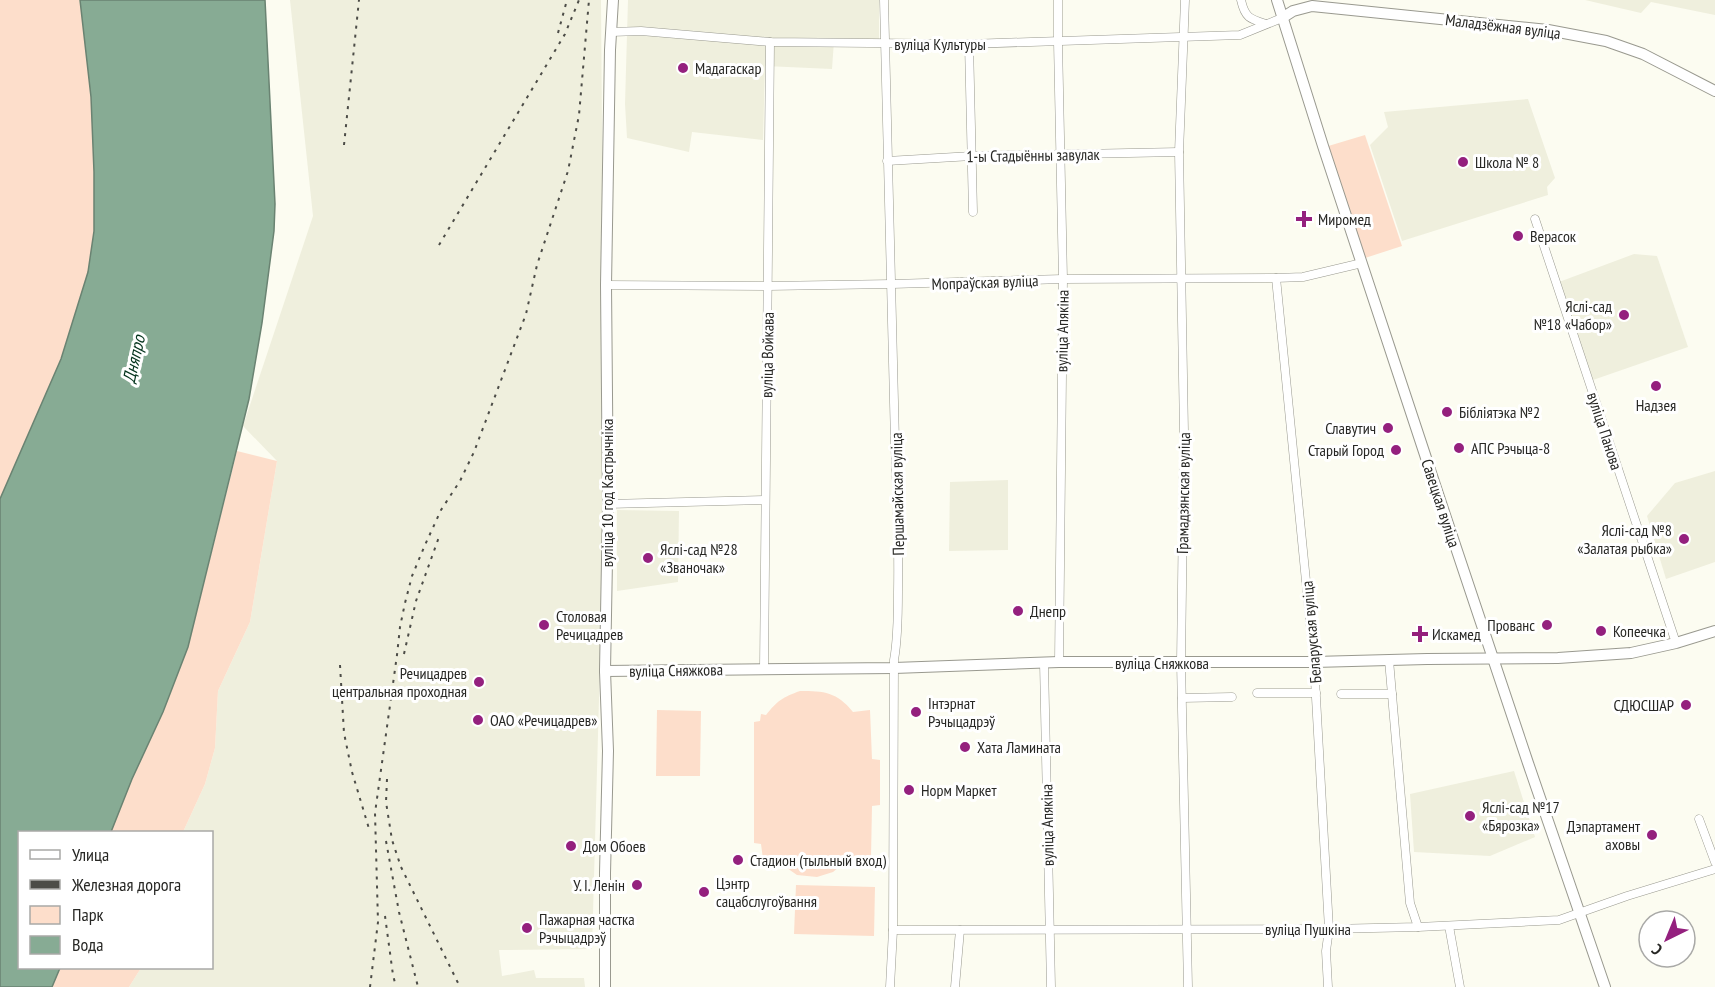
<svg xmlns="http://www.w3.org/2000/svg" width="1715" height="987" font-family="'PT Sans Narrow',sans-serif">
  <rect width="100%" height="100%" fill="#fcfcf1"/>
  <g fill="#efefdd">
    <polygon points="290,0 601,0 605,520 604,520 592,949 499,950 502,976 534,970 536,978 584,978 585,987 129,987 141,968 212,968 212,832 183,832 205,784 215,748 218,691 250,622 277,461 243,426 313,216"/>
    <polygon points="628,0 879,0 879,40 834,41 832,69 765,66 763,140 692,132 689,152 627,138 625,104"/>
    <polygon points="1585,0 1715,0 1715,15 1651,2 1641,13"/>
    <polygon points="1528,99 1555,178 1547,187 1548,195 1402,241 1370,145 1388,127 1384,112"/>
    <polygon points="1634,254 1657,256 1688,347 1593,380 1559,282"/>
    <polygon points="1715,471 1715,562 1666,579 1647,516 1675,483"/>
    <polygon points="1008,480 1008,550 949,551 950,482"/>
    <polygon points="617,510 679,511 678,582 617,591"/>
    <polygon points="1514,771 1535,837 1490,856 1414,852 1410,794"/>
  </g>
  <g fill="#fddecb">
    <polygon points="0,0 80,0 91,97 94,172 94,231 88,272 61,359 0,499"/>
    <polygon points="1365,135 1402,246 1362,259 1325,147"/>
    <polygon points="237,451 277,461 250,622 218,691 215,748 205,784 183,832 111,832 132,779 163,712 188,647"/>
    <path d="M800,691C824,691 837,692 853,712L870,710L872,759L880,760V805L872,806L871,857L849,859L833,872L817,877L797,875L771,857L763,859L761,844L754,843V722L760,721L761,714L766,715C777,701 783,697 800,691Z"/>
    <polygon points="657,710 701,711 700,776 656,776"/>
    <polygon points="796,885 875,887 874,936 794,934"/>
    <polygon points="60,968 141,968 129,987 52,987"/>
  </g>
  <polygon fill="#87ab94" stroke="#6a8372" stroke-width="1.5" points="80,0 265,0 275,204 274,231 262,323 249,399 188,647 163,712 132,779 111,832 20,832 20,968 60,968 52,987 0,987 0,499 61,359 88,272 94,231 94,172 91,97"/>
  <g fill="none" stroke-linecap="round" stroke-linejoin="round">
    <g stroke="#99998f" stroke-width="9">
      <g id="street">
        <path d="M884,0C887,147 892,294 895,442C897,492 899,542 898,592C898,615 898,638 894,660L893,930L890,987"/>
        <polyline points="1058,0 1058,42 1063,279 1059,662"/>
        <polyline points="1185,0 1179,152 1184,432 1181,663 1188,987"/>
        <path d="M1241,0C1245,18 1250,19 1266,24"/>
        <polyline points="611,32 641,31 770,42 969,44 1240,35 1282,18"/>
        <polyline points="969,44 973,212"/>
        <polyline points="887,161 972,156 1179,152"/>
        <polyline points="1535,219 1676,643"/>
        <polyline points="1276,278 1314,662 1329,929 1326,951 1328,987"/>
        <polyline points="606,285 768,286 892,284 1063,279 1276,278 1303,277 1362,263"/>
        <polyline points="608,504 765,500"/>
        <polyline points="1389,660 1410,903 1418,927"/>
        <polyline points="1044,663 1051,987"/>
        <polyline points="764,669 770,42"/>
        <polyline points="1257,693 1316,693"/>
        <polyline points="1341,694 1392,694"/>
        <polyline points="1182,698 1232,697"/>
        <polyline points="1699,819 1715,862"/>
        <polyline points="1449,926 1460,987"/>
        <polyline points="893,930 1329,929 1418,927 1559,920 1627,896 1715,869"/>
        <polyline points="955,987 960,930"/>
      </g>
    </g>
    <g stroke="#99998f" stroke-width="12">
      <g id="secondary">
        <polyline points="1277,0 1323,146 1434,482 1528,763 1605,987"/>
        <polyline points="1282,18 1293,11 1312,6 1548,30 1606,41 1643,54 1715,91"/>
        <polyline points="605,671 894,668 1059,662 1314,662 1427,659 1558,658 1631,653 1676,643 1715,631"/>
        <polyline points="605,987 605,873 608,751 605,671 608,504 606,285 610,50 613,0"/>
      </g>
    </g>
    <use href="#street" stroke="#fff" stroke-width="8"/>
    <use href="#secondary" stroke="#fff" stroke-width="10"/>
    <g stroke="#4c4c47" stroke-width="2" stroke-dasharray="3 6" stroke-linecap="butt">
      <polyline points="558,33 567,0"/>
      <polyline points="344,145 359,0"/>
      <polyline points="439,245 565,34 579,0"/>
      <polyline points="404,654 416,601 439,537"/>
      <polyline points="340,665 344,733 352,772 370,832"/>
      <polyline points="387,779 386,802 392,840 401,867 460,987"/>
      <polyline points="386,841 399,912 418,987"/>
      <polyline points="385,916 393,975 396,987"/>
      <polyline points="370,987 378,922 375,813 397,655 400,627 405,603 412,576 425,545 441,510 460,481 474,452 526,314 537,265 568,171 579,115 589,0"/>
    </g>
  </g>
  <g fill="#94207e" stroke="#fff" stroke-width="2">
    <circle cx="683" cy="68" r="6"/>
    <circle cx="1463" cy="162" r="6"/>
    <path d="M1301 210h6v6h6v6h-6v6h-6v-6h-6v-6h6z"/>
    <circle cx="1518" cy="236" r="6"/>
    <circle cx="1624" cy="315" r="6"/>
    <circle cx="1656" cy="386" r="6"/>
    <circle cx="1447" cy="412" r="6"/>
    <circle cx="1388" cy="428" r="6"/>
    <circle cx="1459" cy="448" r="6"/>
    <circle cx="1396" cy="450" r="6"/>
    <circle cx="1684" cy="539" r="6"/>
    <circle cx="648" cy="558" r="6"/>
    <circle cx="1018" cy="611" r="6"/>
    <circle cx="544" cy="625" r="6"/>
    <circle cx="1547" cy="625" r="6"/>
    <circle cx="1601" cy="631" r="6"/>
    <path d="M1417 625h6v6h6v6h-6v6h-6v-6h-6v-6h6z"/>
    <circle cx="479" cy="682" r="6"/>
    <circle cx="1686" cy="705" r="6"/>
    <circle cx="916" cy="712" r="6"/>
    <circle cx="478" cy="720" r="6"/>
    <circle cx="965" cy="747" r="6"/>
    <circle cx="909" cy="790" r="6"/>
    <circle cx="1470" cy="816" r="6"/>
    <circle cx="1652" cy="835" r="6"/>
    <circle cx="571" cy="846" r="6"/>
    <circle cx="738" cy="860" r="6"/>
    <circle cx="637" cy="885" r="6"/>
    <circle cx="704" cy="892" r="6"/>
    <circle cx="527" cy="928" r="6"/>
  </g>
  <g text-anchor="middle" stroke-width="6" stroke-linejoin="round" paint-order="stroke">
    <g font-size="16" fill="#272724" stroke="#fff">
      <text transform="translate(1503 26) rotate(7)" y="6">Маладзёжная вуліца</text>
      <text x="940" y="50">вуліца Культуры</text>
      <text transform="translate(1033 155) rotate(-1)" y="6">1-ы Стадыённы завулак</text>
      <text transform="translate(985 282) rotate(-2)" y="6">Мопраўская вуліца</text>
      <text transform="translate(1062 331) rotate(-89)" y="6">вуліца Апякіна</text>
      <text transform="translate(767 355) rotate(-89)" y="6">вуліца Войкава</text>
      <text transform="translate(1605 431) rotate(72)" y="6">вуліца Панова</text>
      <text transform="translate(607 493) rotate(-90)" y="6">вуліца 10 год Кастрычніка</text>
      <text transform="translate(1183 493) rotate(-89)" y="6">Грамадзянская вуліца</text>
      <text transform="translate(897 494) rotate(-91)" y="6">Першамайская вуліца</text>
      <text transform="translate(1441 503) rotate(72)" y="6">Савецкая вуліца</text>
      <text transform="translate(1311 632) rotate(-95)" y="6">Беларуская вуліца</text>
      <text x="1162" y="669">вуліца Сняжкова</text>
      <text transform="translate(676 670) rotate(-1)" y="6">вуліца Сняжкова</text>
      <text transform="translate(1047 825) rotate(-91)" y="6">вуліца Апякіна</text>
      <text x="1308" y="935">вуліца Пушкіна</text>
    </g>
    <g font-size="16" fill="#272724" stroke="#fff" text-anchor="start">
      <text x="695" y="74">Мадагаскар</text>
      <text x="1475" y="168">Школа № 8</text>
      <text x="1318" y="225">Миромед</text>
      <text x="1530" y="242">Верасок</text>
      <text x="1612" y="312" text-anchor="end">Яслі-сад<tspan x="1612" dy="18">№18 «Чабор»</tspan></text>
      <text x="1656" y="411" text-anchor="middle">Надзея</text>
      <text x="1459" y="418">Бібліятэка №2</text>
      <text x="1376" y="434" text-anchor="end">Славутич</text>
      <text x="1471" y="454">АПС Рэчыца-8</text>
      <text x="1384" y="456" text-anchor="end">Старый Город</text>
      <text x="1672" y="536" text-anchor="end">Яслі-сад №8<tspan x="1672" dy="18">«Залатая рыбка»</tspan></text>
      <text x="660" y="555">Яслі-сад №28<tspan x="660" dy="18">«Званочак»</tspan></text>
      <text x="1030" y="617">Днепр</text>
      <text x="556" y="622">Столовая<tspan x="556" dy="18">Речицадрев</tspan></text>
      <text x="1535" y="631" text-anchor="end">Прованс</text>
      <text x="1613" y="637">Копеечка</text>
      <text x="1432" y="640">Искамед</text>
      <text x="467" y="679" text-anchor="end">Речицадрев<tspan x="467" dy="18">центральная проходная</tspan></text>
      <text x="928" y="709">Інтэрнат<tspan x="928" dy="18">Рэчыцадрэў</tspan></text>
      <text x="1674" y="711" text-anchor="end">СДЮСШАР</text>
      <text x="490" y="726">ОАО «Речицадрев»</text>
      <text x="977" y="753">Хата Ламината</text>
      <text x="921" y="796">Норм Маркет</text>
      <text x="1482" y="813">Яслі-сад №17<tspan x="1482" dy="18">«Бярозка»</tspan></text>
      <text x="1640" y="832" text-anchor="end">Дэпартамент<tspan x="1640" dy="18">аховы</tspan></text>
      <text x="583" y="852">Дом Обоев</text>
      <text x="750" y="866">Стадион (тыльный вход)</text>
      <text x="716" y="889">Цэнтр<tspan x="716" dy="18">сацабслугоўвання</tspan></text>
      <text x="625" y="891" text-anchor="end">У. І. Ленін</text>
      <text x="539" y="925">Пажарная частка<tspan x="539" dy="18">Рэчыцадрэў</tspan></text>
    </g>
    <g font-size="18" font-style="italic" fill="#04341d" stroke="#fff">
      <text transform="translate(134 359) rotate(-77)" y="6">Дняпро</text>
    </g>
  </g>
  <rect x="18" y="831" width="195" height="138" fill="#ffffff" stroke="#a9a9a7" stroke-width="1.5"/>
  <rect x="30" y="850" width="30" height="9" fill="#ffffff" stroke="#a9a9a7" stroke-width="1.5"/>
  <text x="72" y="861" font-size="18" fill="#272724">Улица</text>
  <rect x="30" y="880" width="30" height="9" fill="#4c4c47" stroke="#a9a9a7" stroke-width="1.5"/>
  <text x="72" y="891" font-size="18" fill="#272724">Железная дорога</text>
  <rect x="30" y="906" width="30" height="18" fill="#fddecb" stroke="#a9a9a7" stroke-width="1.5"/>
  <text x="72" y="921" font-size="18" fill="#272724">Парк</text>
  <rect x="30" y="936" width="30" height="18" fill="#87ab94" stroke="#a9a9a7" stroke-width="1.5"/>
  <text x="72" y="951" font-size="18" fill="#272724">Вода</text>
  <g transform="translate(1667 939) rotate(223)"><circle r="28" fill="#ffffff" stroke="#a9a9a7" stroke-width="1.5"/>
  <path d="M0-4.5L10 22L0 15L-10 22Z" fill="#94207e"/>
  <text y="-9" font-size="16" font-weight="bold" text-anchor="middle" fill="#272724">С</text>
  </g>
</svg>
